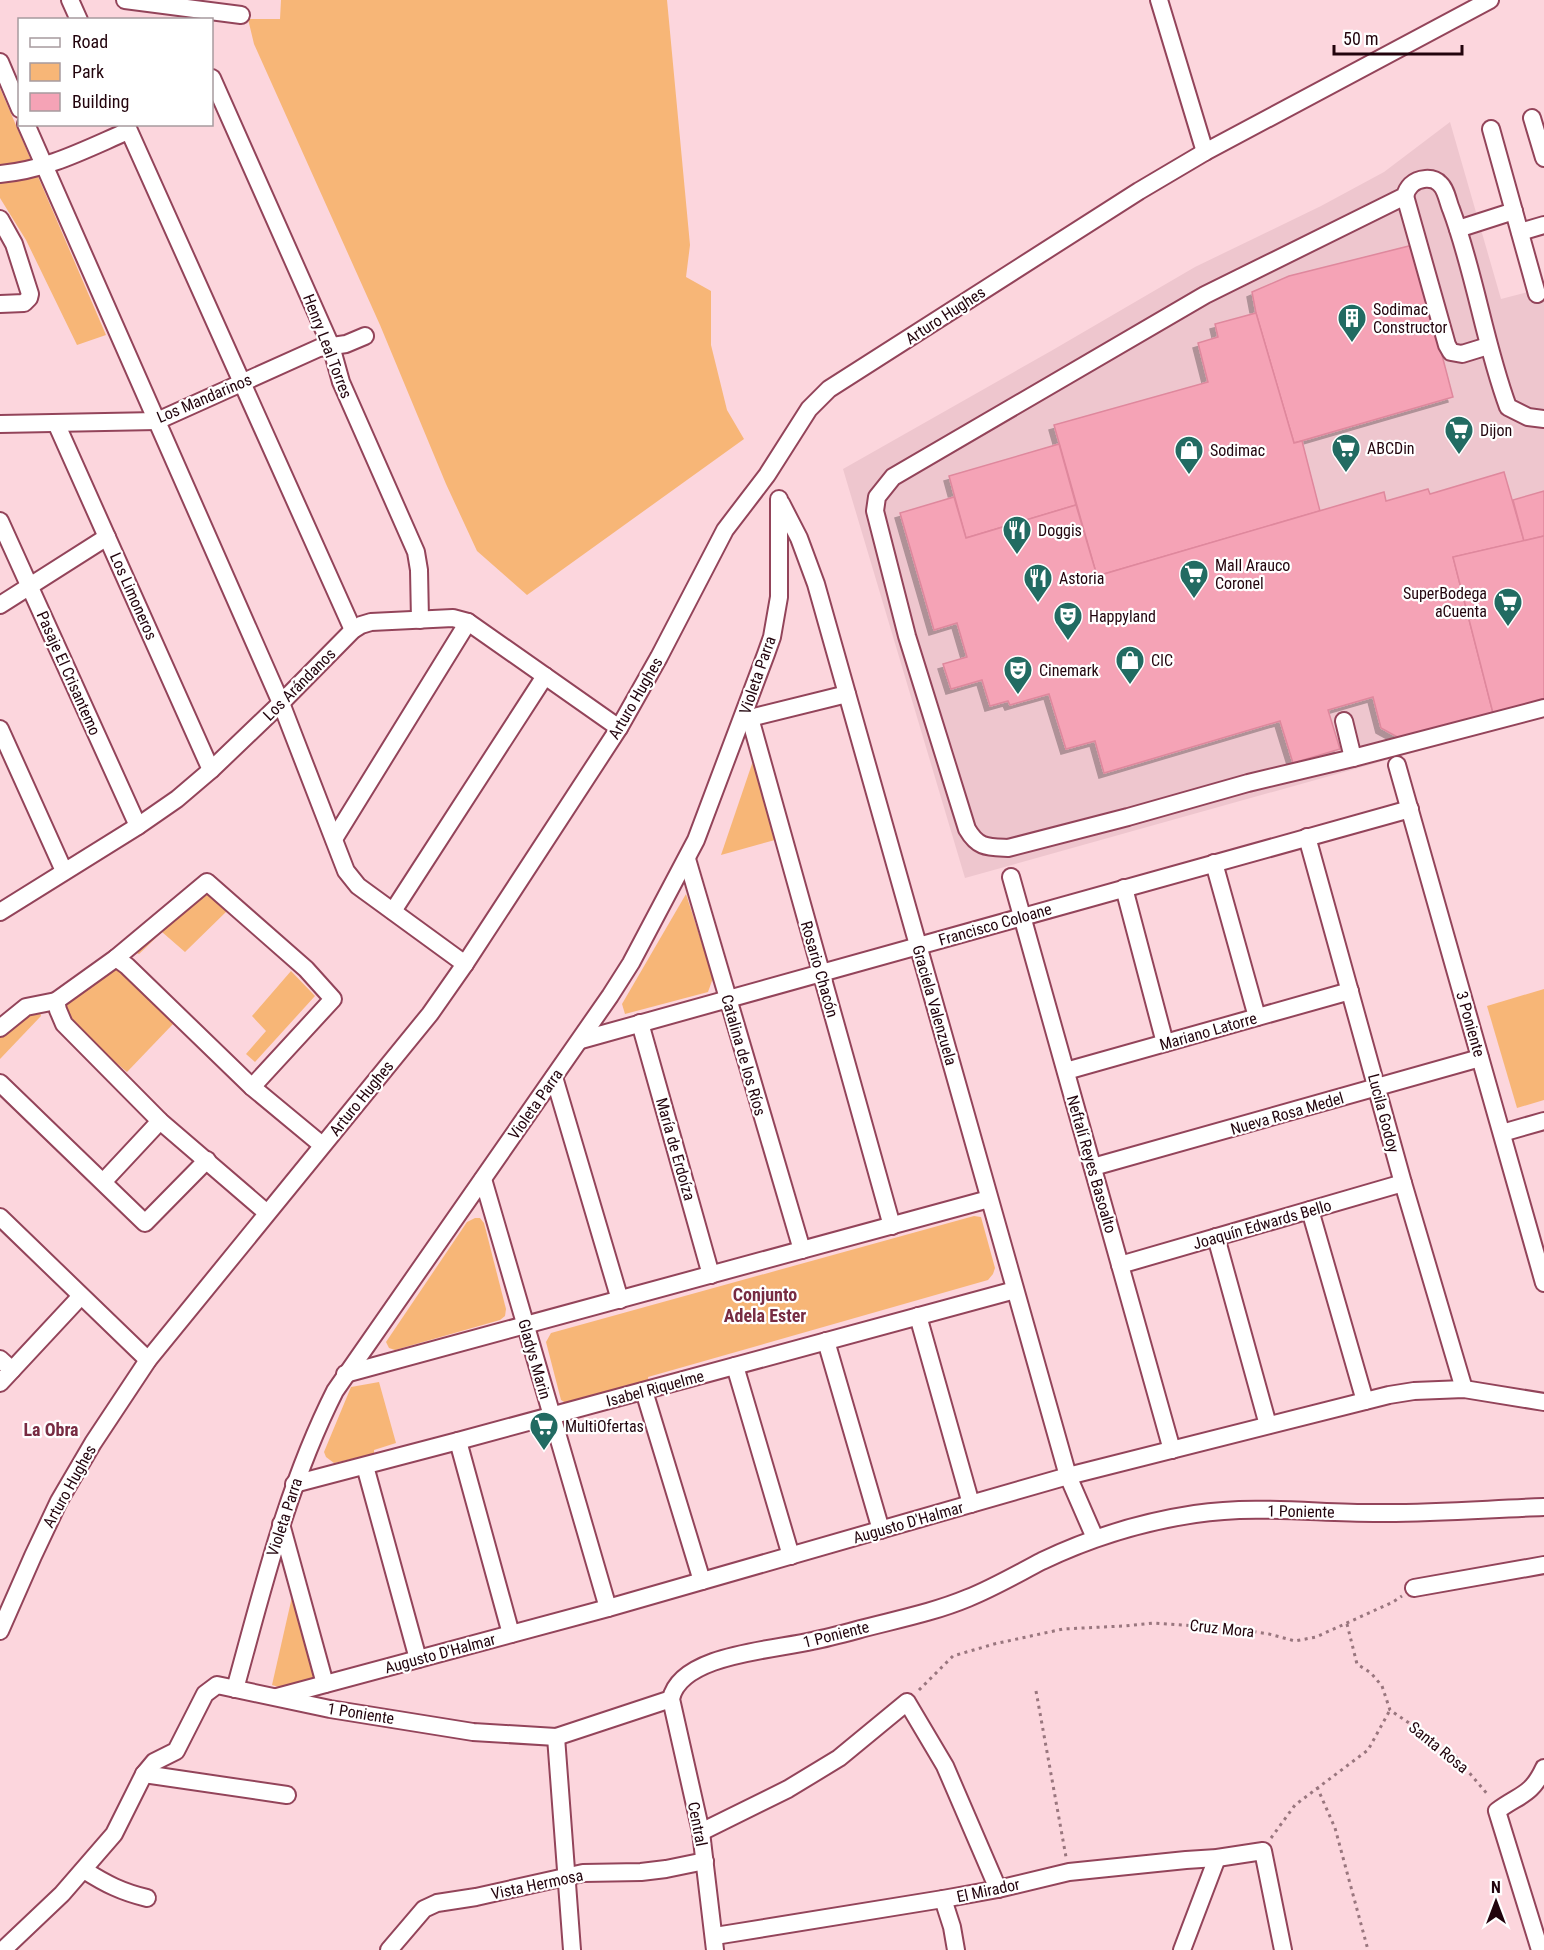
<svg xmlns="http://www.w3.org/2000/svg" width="1544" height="1950" font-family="'Roboto Condensed',sans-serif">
  <defs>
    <filter id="shadow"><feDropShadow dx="-5" dy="5" stdDeviation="0" flood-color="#0004"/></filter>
  </defs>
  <rect width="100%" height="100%" fill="#fcd6dd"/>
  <polygon fill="#eec6ce" points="1450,122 1501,299 1544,288 1544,716 965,878 843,469 1051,351 1195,267 1321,206 1384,172"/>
  <g fill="#f7b677">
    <polygon points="281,0 667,0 690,245 686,277 711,291 711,345 727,410 744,439 527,595 477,551 446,484 380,325 254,44 248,19 280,19"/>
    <polygon points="0,88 106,335 77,345 26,240 0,198"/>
    <polygon points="754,758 775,840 721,855"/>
    <polygon points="205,887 228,910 185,952 162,932 139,954 122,947"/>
    <polygon points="686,894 713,978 708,992 625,1014 622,1004"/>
    <polygon points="111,967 121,972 173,1024 127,1072 67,1022 61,1007"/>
    <polygon points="291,971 315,996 255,1062 246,1054 266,1031 252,1016"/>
    <polygon points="1544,989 1544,1100 1517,1108 1487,1006"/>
    <polygon points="39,1008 41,1016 0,1059 0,1021"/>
    <polygon points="974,1216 981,1217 995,1268 993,1274 988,1280 648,1377 649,1384 572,1407 561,1400 546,1342 551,1333"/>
    <polygon points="475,1218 480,1218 484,1223 506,1309 505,1316 500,1320 395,1350 389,1348 386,1342 467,1222"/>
    <polygon points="379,1382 396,1443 374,1450 374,1454 334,1463 326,1457 324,1452 351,1387"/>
    <polygon points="294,1588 317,1682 282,1688 272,1685"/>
  </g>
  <g fill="#f5a3b6" stroke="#df889d" stroke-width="1.5" filter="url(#shadow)">
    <polygon points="1413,245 1453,397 1294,443 1256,313 1252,292 1289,276"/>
    <polygon points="1256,313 1294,443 1302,441 1320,511 1097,576 1054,425 1208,382 1198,343 1218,337 1215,324"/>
    <polygon points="1059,444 1076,505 966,538 949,476"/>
    <polygon points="1504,472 1524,541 1453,557 1493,713 1401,739 1381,728 1373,697 1328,710 1340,749 1293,763 1280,721 1104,773 1095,741 1066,749 1049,694 1010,705 1008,701 990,706 982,680 951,689 943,664 967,657 957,623 934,630 900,513 954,497 966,538 1076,505 1097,576 1384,492 1386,501 1428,489 1430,494"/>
    <polygon points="1544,491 1544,536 1524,541 1513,500"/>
    <polygon points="1544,536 1544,700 1493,713 1453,557"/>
  </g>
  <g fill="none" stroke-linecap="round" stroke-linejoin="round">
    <g stroke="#93445a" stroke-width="20">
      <g id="minor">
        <polyline points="70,0 79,20"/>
        <polyline points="125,0 241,15"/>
        <polyline points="1159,0 1205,152"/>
        <polyline points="0,62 20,109"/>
        <polyline points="212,78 331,346 341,382 416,552 419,570 420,620"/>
        <polyline points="1532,118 1544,158"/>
        <polyline points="26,124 281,703 346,871 358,886 465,964"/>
        <polyline points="126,124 353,630"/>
        <polyline points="1491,129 1537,294"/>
        <path d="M0,174C47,170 86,149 128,131"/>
        <polyline points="1405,196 1447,345 1451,352 1462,354 1488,346"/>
        <polyline points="0,219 14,244 30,294 29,298 24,303 0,304"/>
        <polyline points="1458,229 1514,211"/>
        <polyline points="1520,232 1544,225"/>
        <polyline points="56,423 211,770"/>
        <polyline points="0,424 157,421 319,348 346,344 365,336"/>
        <polyline points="781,503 799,538 816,584 1068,1476 1095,1538"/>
        <polyline points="0,521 138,826"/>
        <polyline points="0,605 107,537"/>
        <polyline points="743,717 750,718 892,1226"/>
        <polyline points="750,718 847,694"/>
        <polyline points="1344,721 1353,758 1544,708"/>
        <polyline points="0,729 64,871"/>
        <path d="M1353,758L1248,783L1128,817L1008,848C987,847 978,848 967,829L907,636L875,511L877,497L893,477L1205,295L1405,196C1406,192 1408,188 1411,185C1418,178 1433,176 1440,184C1446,189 1448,202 1451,209C1475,273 1484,342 1508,407L1528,417L1544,419"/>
        <polyline points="1397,765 1544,1283"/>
        <polyline points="1307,837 1403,1183 1464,1389"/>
        <polyline points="334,839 468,622"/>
        <polyline points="687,859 802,1250"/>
        <polyline points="1214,863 1257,1017"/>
        <polyline points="1011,877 1172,1450"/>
        <polyline points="1124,888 1165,1043"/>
        <polyline points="393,911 545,676"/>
        <polyline points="0,912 138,826 177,799 211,770 281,703 353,630 361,625 371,622 453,618 468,622 619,728"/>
        <polyline points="116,958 207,882 306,969 333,999 252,1087"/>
        <polyline points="640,1023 711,1275"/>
        <polyline points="0,1028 26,1007 56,1001"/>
        <polyline points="581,1040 1410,809"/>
        <polyline points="1066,1071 1350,991"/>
        <polyline points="554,1077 620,1300"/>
        <polyline points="0,1083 145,1223 207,1160"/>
        <polyline points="1502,1133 1544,1121"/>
        <polyline points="1093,1167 1480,1058"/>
        <polyline points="483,1179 608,1608"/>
        <polyline points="104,1181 160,1121"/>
        <polyline points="1310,1210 1365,1401"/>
        <polyline points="267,1213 160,1121 64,1024 58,1010 56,1001 116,958 127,966 252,1087 322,1145"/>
        <polyline points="0,1217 148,1360"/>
        <polyline points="1216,1237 1268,1425"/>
        <polyline points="1120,1265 1403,1183"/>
        <polyline points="918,1316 971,1504"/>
        <polyline points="826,1341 881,1530"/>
        <polyline points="0,1359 12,1370"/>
        <polyline points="735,1366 791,1556"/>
        <polyline points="345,1374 989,1199"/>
        <polyline points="0,1383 81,1296"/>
        <polyline points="644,1391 702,1581"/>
        <polyline points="458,1441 511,1634"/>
        <polyline points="365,1466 418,1659"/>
        <polyline points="294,1484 458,1441 1015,1290"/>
        <polyline points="281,1524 325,1684"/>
        <polyline points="1414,1588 1544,1565"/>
        <polyline points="0,1631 33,1556 59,1501 93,1443 148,1360 430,1014 465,964 619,728 659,657 725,530 767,475 809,409 829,389 1139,191 1205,152 1490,0"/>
        <path d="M235,1689C263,1588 287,1486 335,1391L610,996L631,963L696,840L766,654L772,637L779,597V499"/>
        <polyline points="277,1697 608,1608 1068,1476 1389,1395 1414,1391 1464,1389 1544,1402"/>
        <polyline points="556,1737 572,1950"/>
        <polyline points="144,1774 287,1795"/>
        <polyline points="701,1832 788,1789 839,1758 907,1702 945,1766 998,1889"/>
        <path d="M84,1870C106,1884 122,1892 147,1898"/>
        <polyline points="943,1899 952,1927 956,1950"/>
        <polyline points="715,1936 943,1899 998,1889 1069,1872 1186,1860 1217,1858 1263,1851 1283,1950"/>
        <polyline points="3,1950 62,1894 114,1834 144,1774 154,1762 176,1751 205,1694 217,1685 330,1709 473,1732 556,1737 671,1699"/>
        <polyline points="389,1950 424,1909 437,1903 476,1897 583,1873 641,1872 666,1869 705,1861"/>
        <path d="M715,1950L701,1832L671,1699C680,1654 775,1650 812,1641C827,1638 842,1634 857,1630C894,1620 932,1613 968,1598C993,1588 1017,1574 1042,1561C1090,1538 1142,1522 1195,1514C1254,1505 1315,1513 1374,1513C1430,1514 1488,1509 1544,1507"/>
        <polyline points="1182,1950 1217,1858"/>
        <path d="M1540,1950L1497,1811C1520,1794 1531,1796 1544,1768"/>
      </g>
    </g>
    <g stroke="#99767e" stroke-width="3" stroke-dasharray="3 4.5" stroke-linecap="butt">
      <polyline points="1347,1624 1357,1664 1371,1673 1382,1686 1390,1710 1434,1740 1455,1756 1489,1796"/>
      <polyline points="919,1690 953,1656 994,1644 1063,1629 1124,1626 1154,1623 1236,1629 1269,1634 1295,1641 1316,1637 1393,1602 1402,1596"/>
      <polyline points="1036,1691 1066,1857"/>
      <polyline points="1317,1787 1335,1828 1368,1950"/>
      <polyline points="1271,1838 1295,1805 1368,1750 1390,1710"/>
    </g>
    <use href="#minor" stroke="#fff" stroke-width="16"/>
  </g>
  <defs>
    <g id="building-pin" transform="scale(1.5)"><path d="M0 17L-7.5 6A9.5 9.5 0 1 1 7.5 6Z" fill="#226b62" stroke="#fff"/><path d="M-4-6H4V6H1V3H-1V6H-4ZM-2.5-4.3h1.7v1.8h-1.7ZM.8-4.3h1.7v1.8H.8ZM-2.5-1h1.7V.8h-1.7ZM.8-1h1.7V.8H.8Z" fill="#fff"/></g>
    <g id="supermarket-pin" transform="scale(1.5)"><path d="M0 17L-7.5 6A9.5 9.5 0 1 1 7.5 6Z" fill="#226b62" stroke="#fff"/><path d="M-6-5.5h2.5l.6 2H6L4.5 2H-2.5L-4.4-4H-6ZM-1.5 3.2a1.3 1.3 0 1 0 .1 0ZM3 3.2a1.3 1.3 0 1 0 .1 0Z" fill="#fff"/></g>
    <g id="shop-pin" transform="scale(1.5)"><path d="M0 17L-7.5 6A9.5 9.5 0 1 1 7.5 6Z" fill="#226b62" stroke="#fff"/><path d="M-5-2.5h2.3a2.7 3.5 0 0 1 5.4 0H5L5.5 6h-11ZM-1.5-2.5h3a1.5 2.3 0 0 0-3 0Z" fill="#fff"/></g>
    <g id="restaurant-pin" transform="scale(1.5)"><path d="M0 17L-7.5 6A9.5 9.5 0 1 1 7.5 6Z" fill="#226b62" stroke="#fff"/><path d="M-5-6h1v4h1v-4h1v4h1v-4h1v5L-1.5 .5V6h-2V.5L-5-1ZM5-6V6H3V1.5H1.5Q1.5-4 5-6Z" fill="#fff"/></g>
    <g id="theatre-pin" transform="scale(1.5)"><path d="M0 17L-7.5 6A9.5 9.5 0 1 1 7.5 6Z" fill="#226b62" stroke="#fff"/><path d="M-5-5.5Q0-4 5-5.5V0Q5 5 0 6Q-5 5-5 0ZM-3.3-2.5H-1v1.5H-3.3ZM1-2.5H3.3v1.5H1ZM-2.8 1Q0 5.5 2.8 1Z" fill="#fff"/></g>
  </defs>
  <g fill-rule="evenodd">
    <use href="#building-pin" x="1352" y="318"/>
    <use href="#supermarket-pin" x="1459" y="430"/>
    <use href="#supermarket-pin" x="1346" y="448"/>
    <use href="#shop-pin" x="1189" y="450"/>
    <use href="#restaurant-pin" x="1017" y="530"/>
    <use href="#supermarket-pin" x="1194" y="574"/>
    <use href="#restaurant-pin" x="1038" y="578"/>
    <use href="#supermarket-pin" x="1508" y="602"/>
    <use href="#theatre-pin" x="1068" y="616"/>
    <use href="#shop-pin" x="1130" y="660"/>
    <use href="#theatre-pin" x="1018" y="670"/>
    <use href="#supermarket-pin" x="544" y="1426"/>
  </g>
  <g text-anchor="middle" stroke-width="4.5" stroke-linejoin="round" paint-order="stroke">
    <g font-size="16" fill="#22040d" stroke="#fff" text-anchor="start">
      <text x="1373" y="315">Sodimac<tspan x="1373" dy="18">Constructor</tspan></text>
      <text x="1480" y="436">Dijon</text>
      <text x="1367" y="454">ABCDin</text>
      <text x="1210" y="456">Sodimac</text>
      <text x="1038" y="536">Doggis</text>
      <text x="1215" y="571">Mall Arauco<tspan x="1215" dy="18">Coronel</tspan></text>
      <text x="1059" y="584">Astoria</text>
      <text x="1487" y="599" text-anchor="end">SuperBodega<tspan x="1487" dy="18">aCuenta</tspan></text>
      <text x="1089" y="622">Happyland</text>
      <text x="1151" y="666">CIC</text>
      <text x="1039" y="676">Cinemark</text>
      <text x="565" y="1432">MultiOfertas</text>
    </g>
    <g font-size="16" fill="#22040d" stroke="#fff">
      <text transform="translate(945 315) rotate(-33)" y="6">Arturo Hughes</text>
      <text transform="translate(328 346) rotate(69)" y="6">Henry Leal Torres</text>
      <text transform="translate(204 398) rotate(-23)" y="6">Los Mandarinos</text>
      <text transform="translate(134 596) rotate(66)" y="6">Los Limoneros</text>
      <text transform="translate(69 673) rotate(66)" y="6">Pasaje El Crisantemo</text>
      <text transform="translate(757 675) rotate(-71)" y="6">Violeta Parra</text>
      <text transform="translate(299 684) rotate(-45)" y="6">Los Arándanos</text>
      <text transform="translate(635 698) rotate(-60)" y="6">Arturo Hughes</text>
      <text transform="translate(995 924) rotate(-16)" y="6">Francisco Coloane</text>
      <text transform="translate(820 969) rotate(74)" y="6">Rosario Chacón</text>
      <text transform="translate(935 1005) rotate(74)" y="6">Graciela Valenzuela</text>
      <text transform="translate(1471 1024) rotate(74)" y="6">3 Poniente</text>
      <text transform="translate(1208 1031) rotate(-16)" y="6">Mariano Latorre</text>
      <text transform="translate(744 1055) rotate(74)" y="6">Catalina de los Ríos</text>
      <text transform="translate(361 1098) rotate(-51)" y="6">Arturo Hughes</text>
      <text transform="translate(535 1104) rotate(-55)" y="6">Violeta Parra</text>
      <text transform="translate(1287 1113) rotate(-16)" y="6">Nueva Rosa Medel</text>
      <text transform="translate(1384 1113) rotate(75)" y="6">Lucila Godoy</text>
      <text transform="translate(676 1149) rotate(74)" y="6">María de Erdoíza</text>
      <text transform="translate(1092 1164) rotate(74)" y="6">Neftalí Reyes Basoalto</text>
      <text transform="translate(1262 1224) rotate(-16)" y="6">Joaquín Edwards Bello</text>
      <text transform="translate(535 1359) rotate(74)" y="6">Gladys Marin</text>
      <text transform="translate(655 1388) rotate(-15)" y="6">Isabel Riquelme</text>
      <text transform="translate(69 1486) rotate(-61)" y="6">Arturo Hughes</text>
      <text transform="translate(1301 1511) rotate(1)" y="6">1 Poniente</text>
      <text transform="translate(284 1517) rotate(-72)" y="6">Violeta Parra</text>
      <text transform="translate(908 1522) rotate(-16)" y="6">Augusto D'Halmar</text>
      <text transform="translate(1222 1628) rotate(6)" y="6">Cruz Mora</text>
      <text transform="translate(836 1634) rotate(-14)" y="6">1 Poniente</text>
      <text transform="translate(440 1653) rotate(-15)" y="6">Augusto D'Halmar</text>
      <text transform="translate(361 1713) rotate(9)" y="6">1 Poniente</text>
      <text transform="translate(1439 1747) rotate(39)" y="6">Santa Rosa</text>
      <text transform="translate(698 1824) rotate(79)" y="6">Central</text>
      <text transform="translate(537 1884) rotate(-12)" y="6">Vista Hermosa</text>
      <text transform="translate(988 1890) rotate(-12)" y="6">El Mirador</text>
    </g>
    <g font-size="18" font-weight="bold" fill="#772b42" stroke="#fff">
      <text x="765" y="1301">Conjunto<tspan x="765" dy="21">Adela Ester</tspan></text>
      <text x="51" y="1436">La Obra</text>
    </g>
  </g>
  <rect x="18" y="18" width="195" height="108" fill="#ffffff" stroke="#a79b9e" stroke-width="1.5"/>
  <rect x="30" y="38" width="30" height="9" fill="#ffffff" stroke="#a79b9e" stroke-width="1.5"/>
  <text x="72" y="48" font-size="18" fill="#22040d">Road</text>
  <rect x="30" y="63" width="30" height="18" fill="#f7b677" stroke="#a79b9e" stroke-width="1.5"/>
  <text x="72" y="78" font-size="18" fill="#22040d">Park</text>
  <rect x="30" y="93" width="30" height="18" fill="#f5a3b6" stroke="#a79b9e" stroke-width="1.5"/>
  <text x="72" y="108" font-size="18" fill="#22040d">Building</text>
  <g transform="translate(1496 1902)" stroke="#ffffff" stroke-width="4.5" paint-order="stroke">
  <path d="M0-4.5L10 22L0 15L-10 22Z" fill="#22040d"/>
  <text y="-9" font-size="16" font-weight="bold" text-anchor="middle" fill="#22040d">N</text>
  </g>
  <path d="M1334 45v9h128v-9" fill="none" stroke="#22040d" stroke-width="3"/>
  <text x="1343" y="45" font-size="18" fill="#22040d" stroke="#ffffff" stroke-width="4.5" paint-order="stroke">50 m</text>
</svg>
